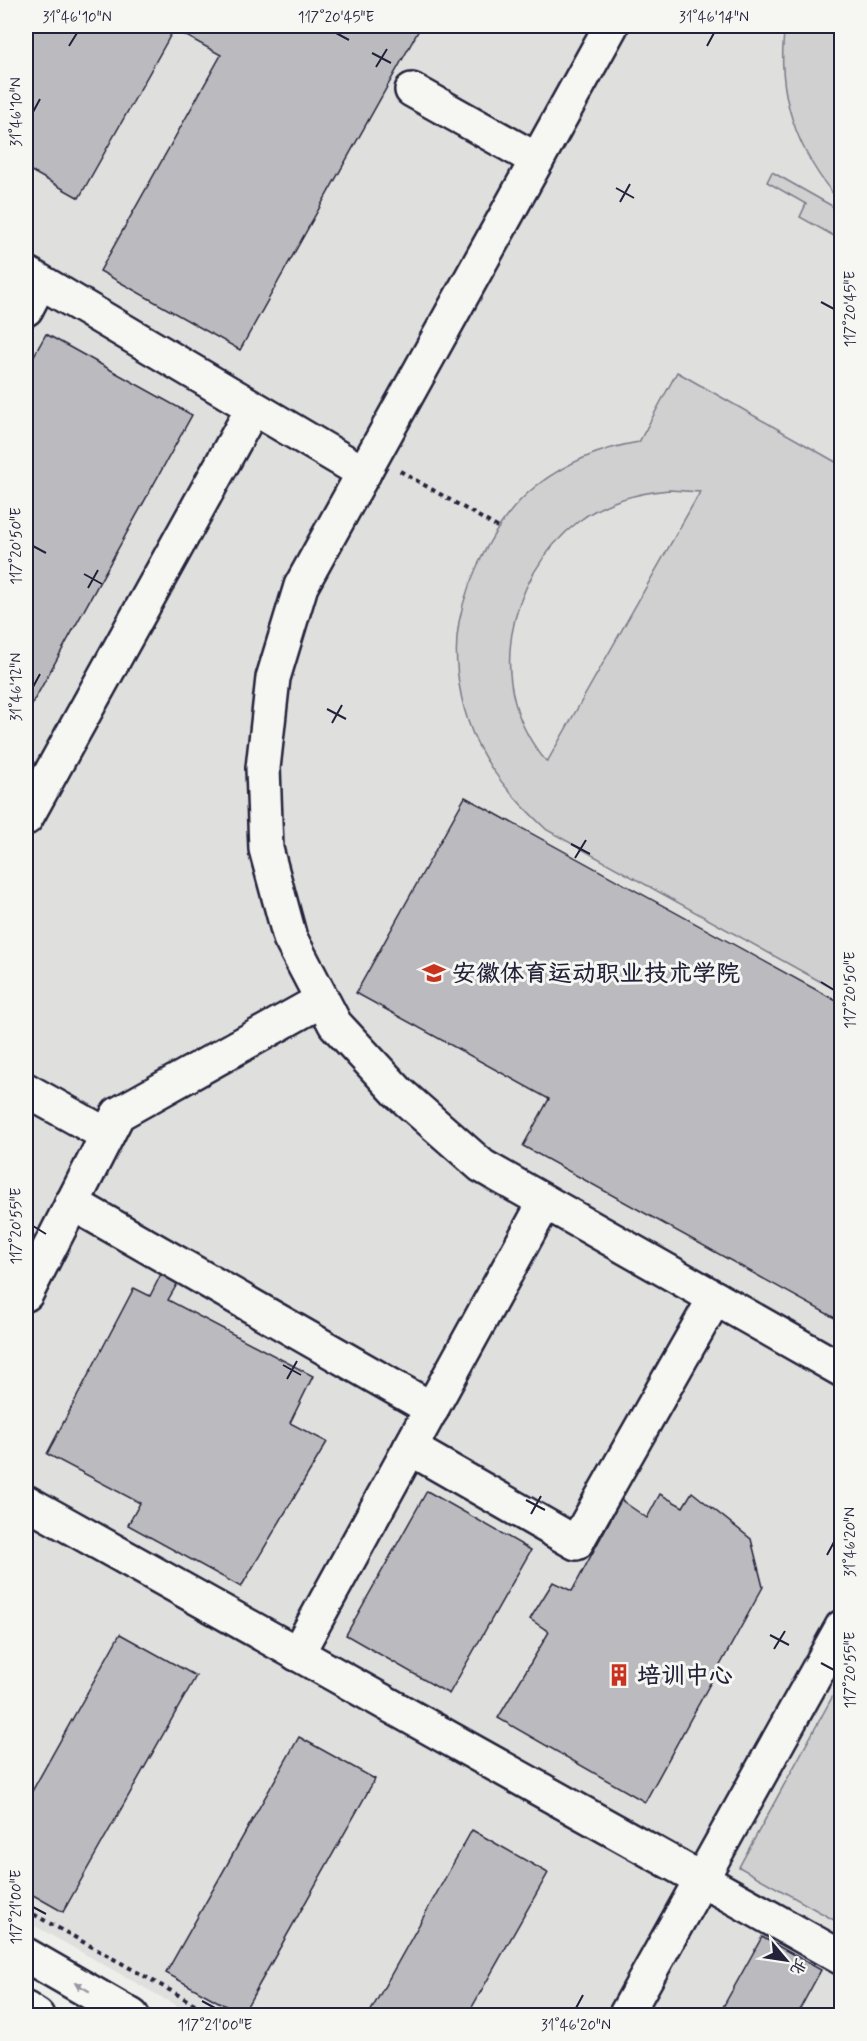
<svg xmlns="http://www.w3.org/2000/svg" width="867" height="2041" font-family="Mynerve,'LXGW WenKai TC',sans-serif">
  <rect width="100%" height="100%" fill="#eeeeeb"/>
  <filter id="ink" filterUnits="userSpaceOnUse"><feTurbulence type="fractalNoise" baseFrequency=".0167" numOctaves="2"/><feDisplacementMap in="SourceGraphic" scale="12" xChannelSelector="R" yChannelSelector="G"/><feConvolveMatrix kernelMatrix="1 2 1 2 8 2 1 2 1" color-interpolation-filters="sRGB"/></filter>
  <g filter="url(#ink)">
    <polygon fill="#dfdfde" points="26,26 841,26 841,2015 193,2015 26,1921"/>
    <g fill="#d0d0d1" stroke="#797986" stroke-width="1.5" fill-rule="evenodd">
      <path d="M785,26H839L836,44L835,69L841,105V203C797,153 775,93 785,26Z"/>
      <polygon points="772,172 841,211 841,240 800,217 806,204 767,182"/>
      <path d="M677,372L841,465V993L547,830C513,798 483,766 468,721C458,691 453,653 459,622C468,575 497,517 536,486C566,463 601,448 639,442ZM669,490L700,492L547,762C483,690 506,577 579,521C605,501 637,493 669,490Z"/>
      <polygon points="841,1681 841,1924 739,1867"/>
    </g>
    <g fill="#bbbbbf" stroke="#22223b" stroke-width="1.5">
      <polygon points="26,26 421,26 240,350 100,271 221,55 174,29 79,198 26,168"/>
      <polygon points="46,334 192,415 26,715 26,370"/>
      <polygon points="465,797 842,1004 842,1322 523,1146 549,1099 356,993"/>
      <polygon points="163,1270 180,1279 168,1300 313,1376 290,1423 327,1442 241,1587 128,1525 140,1503 47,1454 134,1288 150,1296"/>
      <polygon points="427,1491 531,1550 449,1694 346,1635"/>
      <polygon points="692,1492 751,1539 763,1587 645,1802 498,1718 549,1632 530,1619 553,1582 572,1591 621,1500 647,1518 660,1494 683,1507"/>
      <polygon points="120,1634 196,1676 63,1912 26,1891 26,1802"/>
      <polygon points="299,1737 375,1779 242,2015 166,1973"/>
      <polygon points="472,1830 548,1873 467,2016 368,2016"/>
      <polygon points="762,1937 821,1970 796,2016 718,2016"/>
    </g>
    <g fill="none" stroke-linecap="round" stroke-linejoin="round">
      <g stroke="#22223b" stroke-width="38">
        <g id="minor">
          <polyline points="611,26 301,586 273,678 263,768 266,849 290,938 335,1024 398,1092 482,1166 842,1370"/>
          <polyline points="412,90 537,160"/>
          <polyline points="26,273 364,473"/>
          <polyline points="26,309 40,282"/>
          <polyline points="26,818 253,408"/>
          <polyline points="26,1090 107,1135"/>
          <polyline points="72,1203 432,1409"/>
          <polyline points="26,1294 118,1114 322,1000"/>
          <polyline points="410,1448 576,1543 715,1298"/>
          <polyline points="26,1502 842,1958"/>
          <polyline points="297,1654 545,1202"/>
          <polyline points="26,1955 132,2016"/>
          <polyline points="26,2009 37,2016"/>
          <polyline points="625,2016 842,1627"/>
        </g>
      </g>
      <g stroke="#22223b" stroke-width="4" stroke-dasharray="4.5 4.5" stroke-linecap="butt">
        <polyline points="400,471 499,528"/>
        <polyline points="26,1910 216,2016"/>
      </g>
      <use href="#minor" stroke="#f6f6f2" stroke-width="33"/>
    </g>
    <defs><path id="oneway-solid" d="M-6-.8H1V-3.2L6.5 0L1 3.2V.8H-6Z" transform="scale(1.5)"/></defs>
    <use fill="#9797a0" href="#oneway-solid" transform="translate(82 1987) rotate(-150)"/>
  </g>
  <path fill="none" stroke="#22223b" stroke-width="2" d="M336,33L349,40M69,46L77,33M707,46L714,33M372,53L391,63M376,67L387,49M33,112L40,99M616,188L634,198M620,202L630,184M821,302L834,309M33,546L46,553M84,574L102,584M88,588L98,570M33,687L40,674M327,709L346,719M332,723L342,705M571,844L590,854M575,858L586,840M821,982L834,990M33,1226L46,1234M283,1365L301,1375M287,1379L297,1361M526,1500L545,1510M531,1514L541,1496M827,1555L834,1542M770,1635L789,1645M774,1649L785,1631M821,1663L834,1670M33,1907L46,1914M202,2001L215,2008M576,2008L583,1995"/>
  <defs>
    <g id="university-bare" transform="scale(1.8)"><path d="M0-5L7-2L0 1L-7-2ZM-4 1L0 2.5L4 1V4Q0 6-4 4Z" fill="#c8321e" stroke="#f6f6f2" stroke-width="2.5" paint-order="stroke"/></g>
    <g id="building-bare" transform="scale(1.8)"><path d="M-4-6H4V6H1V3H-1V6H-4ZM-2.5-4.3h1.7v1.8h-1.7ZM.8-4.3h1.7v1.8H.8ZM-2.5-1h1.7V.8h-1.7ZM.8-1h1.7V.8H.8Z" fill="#c8321e" stroke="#f6f6f2" stroke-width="2.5" paint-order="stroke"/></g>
  </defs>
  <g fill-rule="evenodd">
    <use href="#university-bare" x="434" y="973"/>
    <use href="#building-bare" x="619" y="1675"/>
  </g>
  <g text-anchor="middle" stroke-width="6" stroke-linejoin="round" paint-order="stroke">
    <g font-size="24" font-weight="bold" fill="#22223b" stroke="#f6f6f2" text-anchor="start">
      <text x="452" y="981">安徽体育运动职业技术学院</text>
      <text x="637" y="1683">培训中心</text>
    </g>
  </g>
  <rect width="867" height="2041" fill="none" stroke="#f6f6f2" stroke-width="66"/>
  <g transform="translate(786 1960) rotate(119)" stroke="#f6f6f2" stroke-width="4.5" paint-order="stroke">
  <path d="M0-4.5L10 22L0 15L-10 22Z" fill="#22223b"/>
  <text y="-9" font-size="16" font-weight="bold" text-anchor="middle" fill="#22223b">北</text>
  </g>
  <rect x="33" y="33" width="801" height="1975" fill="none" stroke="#22223b" stroke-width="2"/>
  <g font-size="15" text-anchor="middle" fill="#22223b">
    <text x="77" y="22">31°46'10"N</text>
    <text x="336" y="22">117°20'45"E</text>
    <text x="714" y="22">31°46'14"N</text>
    <text transform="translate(16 112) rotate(-90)" y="5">31°46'10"N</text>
    <text transform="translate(850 309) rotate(-90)" y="5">117°20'45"E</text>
    <text transform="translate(16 546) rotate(-90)" y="5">117°20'50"E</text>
    <text transform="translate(16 687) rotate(-90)" y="5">31°46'12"N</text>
    <text transform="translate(850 990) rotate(-90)" y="5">117°20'50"E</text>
    <text transform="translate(16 1226) rotate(-90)" y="5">117°20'55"E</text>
    <text transform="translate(850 1542) rotate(-90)" y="5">31°46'20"N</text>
    <text transform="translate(850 1670) rotate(-90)" y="5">117°20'55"E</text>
    <text transform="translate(16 1907) rotate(-90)" y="5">117°21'00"E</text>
    <text x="215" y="2030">117°21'00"E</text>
    <text x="576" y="2030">31°46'20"N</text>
  </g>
</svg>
